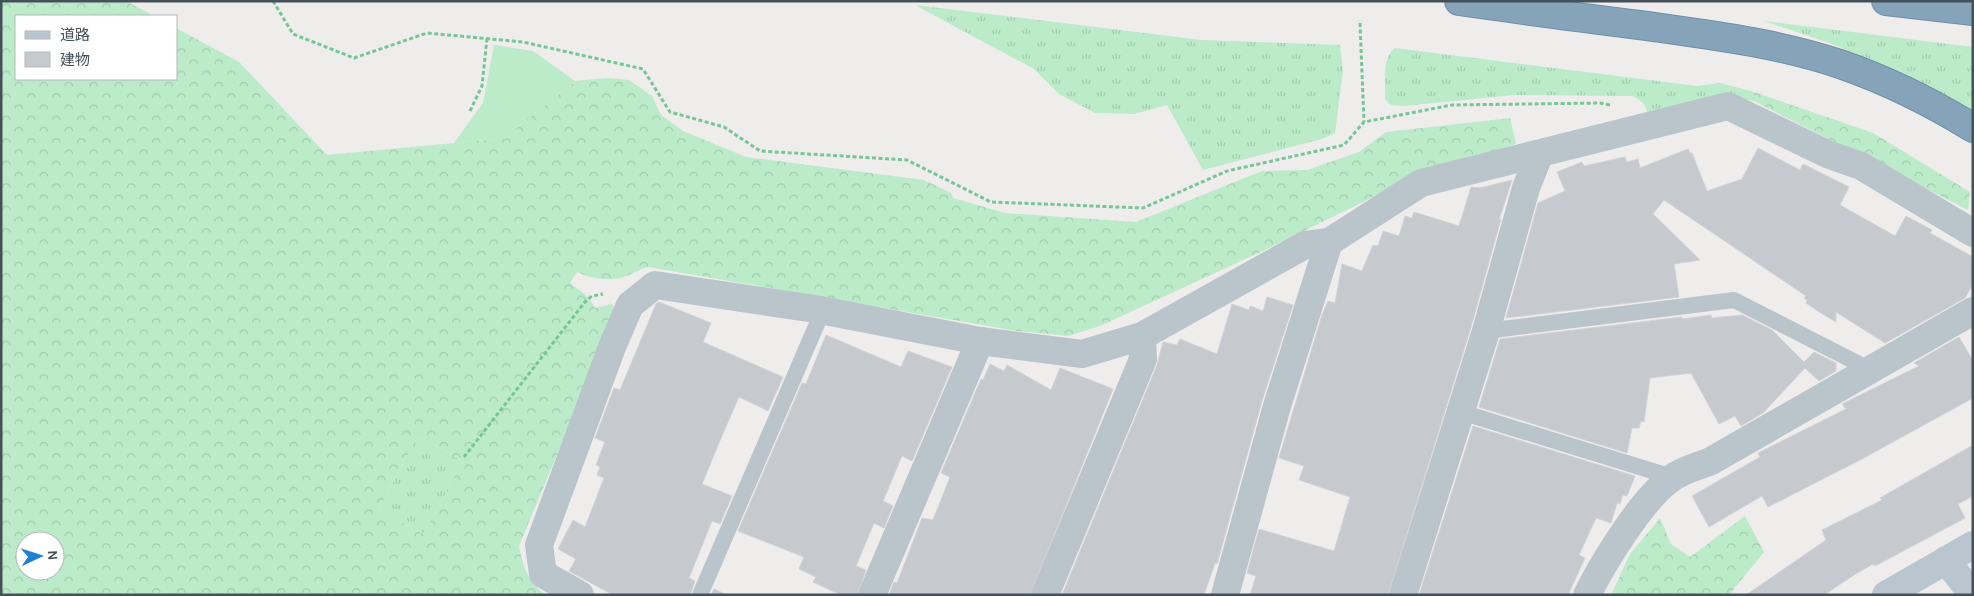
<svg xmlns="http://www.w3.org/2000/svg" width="1974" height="596" font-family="Karla,'Noto Sans JP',sans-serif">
  <defs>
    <pattern id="grass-tufts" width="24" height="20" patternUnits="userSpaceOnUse" patternTransform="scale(1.25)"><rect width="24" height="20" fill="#bbebc9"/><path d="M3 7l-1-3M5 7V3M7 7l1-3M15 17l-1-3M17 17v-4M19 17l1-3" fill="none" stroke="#a2cbaf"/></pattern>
    <pattern id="forest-crowns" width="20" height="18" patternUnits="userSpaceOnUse" patternTransform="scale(1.25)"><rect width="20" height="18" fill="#bbebc9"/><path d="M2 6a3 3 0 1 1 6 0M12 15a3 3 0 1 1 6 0" fill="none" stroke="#a2cbaf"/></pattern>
  </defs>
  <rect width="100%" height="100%" fill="#efecec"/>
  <g fill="url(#grass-tufts)">
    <polygon points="915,5 1202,40 1340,45 1343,71 1335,133 1322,139 1203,170 1167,105 1134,114 1095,113 1059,94 1034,69"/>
    <polygon points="1764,21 1973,47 1973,118 1905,75 1830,43"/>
    <path d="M1395,48L1697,86L1720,83L1754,92V101L1734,97L1648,121C1648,108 1644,101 1632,96L1514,95L1404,106L1391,105L1385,99C1386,83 1381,59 1395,48Z"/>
    <polygon points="418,436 463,461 423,534 378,510"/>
  </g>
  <g fill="url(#forest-crowns)" fill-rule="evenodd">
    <path d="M1,1H126L154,16H16V79H176V28L239,62L327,155L518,137L515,129L575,81L607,78L629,80L652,96L661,115L683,131L746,157L924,180L951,193L953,198L1005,213L1136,222L1262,171L1307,170L1359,152L1386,132L1510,118L1516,144L1424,172L1267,249L1100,326L1068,336L1017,331L648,267C640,269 634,273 627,276C610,282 592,279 577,272L570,283L588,297L595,308L612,304L616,313L519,546C523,567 528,581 545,595H1ZM418,436L463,461L423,534L378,510ZM25,541H55V571H25Z"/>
    <polygon points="1754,92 1873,133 1970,192 1968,210 1754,101"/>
    <polygon points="1745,516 1764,552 1729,595 1611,595 1630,554 1660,518 1671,544 1690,557"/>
  </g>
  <polygon fill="#bbebc9" points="494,45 533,51 575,81 515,129 519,137 454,143 483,103"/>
  <g fill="#c6cacf" stroke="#d0d3d7">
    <polygon points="1758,148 1800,170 1803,164 1849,187 1840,205 1895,236 1906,216 1932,230 1930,233 1973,257 1973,284 1965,298 1885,343 1836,312 1836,322 1816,310 1806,303 1807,300 1804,298 1806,296 1664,200 1653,214 1700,260 1674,264 1679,297 1506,318 1538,203 1565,191 1557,172 1582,162 1584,166 1625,157 1627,162 1638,159 1640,168 1688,149 1690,153 1692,153 1707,191 1742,179"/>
    <polygon points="1512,180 1499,220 1501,219 1471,327 1388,595 1250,595 1256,576 1247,573 1259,529 1334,551 1350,497 1299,480 1304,466 1279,458 1322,315 1328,301 1335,303 1342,264 1362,271 1373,245 1378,246 1383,231 1399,236 1405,216 1412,218 1414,212 1459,226 1471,187 1480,188"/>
    <polygon points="1267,297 1293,305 1262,401 1217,564 1215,563 1204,595 1062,595 1157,365 1163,342 1177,345 1180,339 1217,354 1232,304 1249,310 1250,306 1263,311"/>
    <polygon points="659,302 711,323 703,342 783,377 768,411 739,397 721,438 702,484 732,496 720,524 712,521 689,578 695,581 690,595 613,595 569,571 576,559 558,549 573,520 585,527 604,478 597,475 600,467 596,465 605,442 595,438 614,388 620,390 656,304"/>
    <polygon points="1711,315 1712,318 1742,315 1772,330 1804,362 1814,352 1836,363 1836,371 1819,381 1805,368 1763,413 1741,426 1735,416 1719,424 1691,373 1650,378 1644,422 1641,421 1639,428 1632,428 1627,453 1479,407 1500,339 1682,317 1682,319"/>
    <polygon points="826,335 901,367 908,351 952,367 912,461 902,456 883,501 893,506 884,528 874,523 856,566 866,570 857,595 841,595 813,582 816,577 799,569 804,557 738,531 802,383 806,384"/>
    <polygon points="1959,337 1973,361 1973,398 1860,460 1768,507 1762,496 1709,527 1692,496 1760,457 1758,453 1846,409 1842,404 1919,366 1914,363"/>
    <polygon points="990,364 1004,371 1007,365 1051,390 1060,368 1113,389 1030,595 889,595 894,582 897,583 922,518 933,520 950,477 941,473 981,379 983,380"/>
    <polygon points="1473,426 1635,476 1627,496 1623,495 1620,504 1617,503 1611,523 1596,518 1579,555 1585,558 1568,595 1419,595"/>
    <polygon points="1973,445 1973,496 1958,504 1965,518 1875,566 1873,564 1854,575 1824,595 1746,595 1826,540 1822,530 1882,500 1880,498"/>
    <polygon points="714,589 727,595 711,595"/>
  </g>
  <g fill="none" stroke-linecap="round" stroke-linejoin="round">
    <g stroke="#708fa5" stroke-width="30">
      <g id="highway">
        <path d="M1459,1C1521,10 1584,18 1647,26C1711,35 1777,43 1840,64C1886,80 1931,102 1973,128"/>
        <polyline points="1886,1 1973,11"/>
      </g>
    </g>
    <g stroke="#75c796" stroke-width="3" stroke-dasharray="4 2.5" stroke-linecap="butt">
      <polyline points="273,1 293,34 354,58 427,33 523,42 643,69 670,112 724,127 760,151 907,160 991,202 1143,208 1227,171 1344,145 1364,122 1452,105 1600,103 1610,105"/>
      <polyline points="1360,23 1364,122"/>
      <polyline points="470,111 482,86 487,38"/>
      <polyline points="464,457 585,302 592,296 603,294"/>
    </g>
    <g stroke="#bac5cb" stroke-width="16">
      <polyline points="1486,331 1734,300 1871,370"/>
      <polyline points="1461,412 1672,477"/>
      <polyline points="700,595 823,310"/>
    </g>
    <g stroke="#bac5cb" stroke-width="28">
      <polyline points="580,595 543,574 539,545 612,347 630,305 655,285 815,309 980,341 1082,354 1142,336 1305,245 1329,242 1421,183 1728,106 1827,154 1861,166 1973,233"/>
      <polyline points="872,595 980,341"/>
      <polyline points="1045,595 1143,359 1142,336"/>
      <polyline points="1225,595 1277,406 1329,242"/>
      <polyline points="1403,595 1486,331 1526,188 1539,155"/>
      <path d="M1587,595C1603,563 1643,497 1672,478C1683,470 1699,466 1711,461L1973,311"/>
    </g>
    <g stroke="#bac6cf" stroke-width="28">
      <polyline points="1946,560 1973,595"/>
      <polyline points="1886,595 1973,545"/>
    </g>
    <use href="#highway" stroke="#85a4b9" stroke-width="28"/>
  </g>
  <rect width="1974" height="596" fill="none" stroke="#455158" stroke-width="5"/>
  <rect x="15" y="15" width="162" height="65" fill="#ffffff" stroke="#b5b9bc"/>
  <rect x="25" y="31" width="25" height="8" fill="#bac6cf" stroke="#b5b9bc"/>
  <text x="60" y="40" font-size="15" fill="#455158">道路</text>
  <rect x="25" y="52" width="25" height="15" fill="#c6cacf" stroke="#b5b9bc"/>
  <text x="60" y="65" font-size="15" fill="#455158">建物</text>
  <g transform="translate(40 556) rotate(86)"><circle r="24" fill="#ffffff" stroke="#b5b9bc"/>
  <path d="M0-4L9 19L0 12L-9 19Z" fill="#2181d3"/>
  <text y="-8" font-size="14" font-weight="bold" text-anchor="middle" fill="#455158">N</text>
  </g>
</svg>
